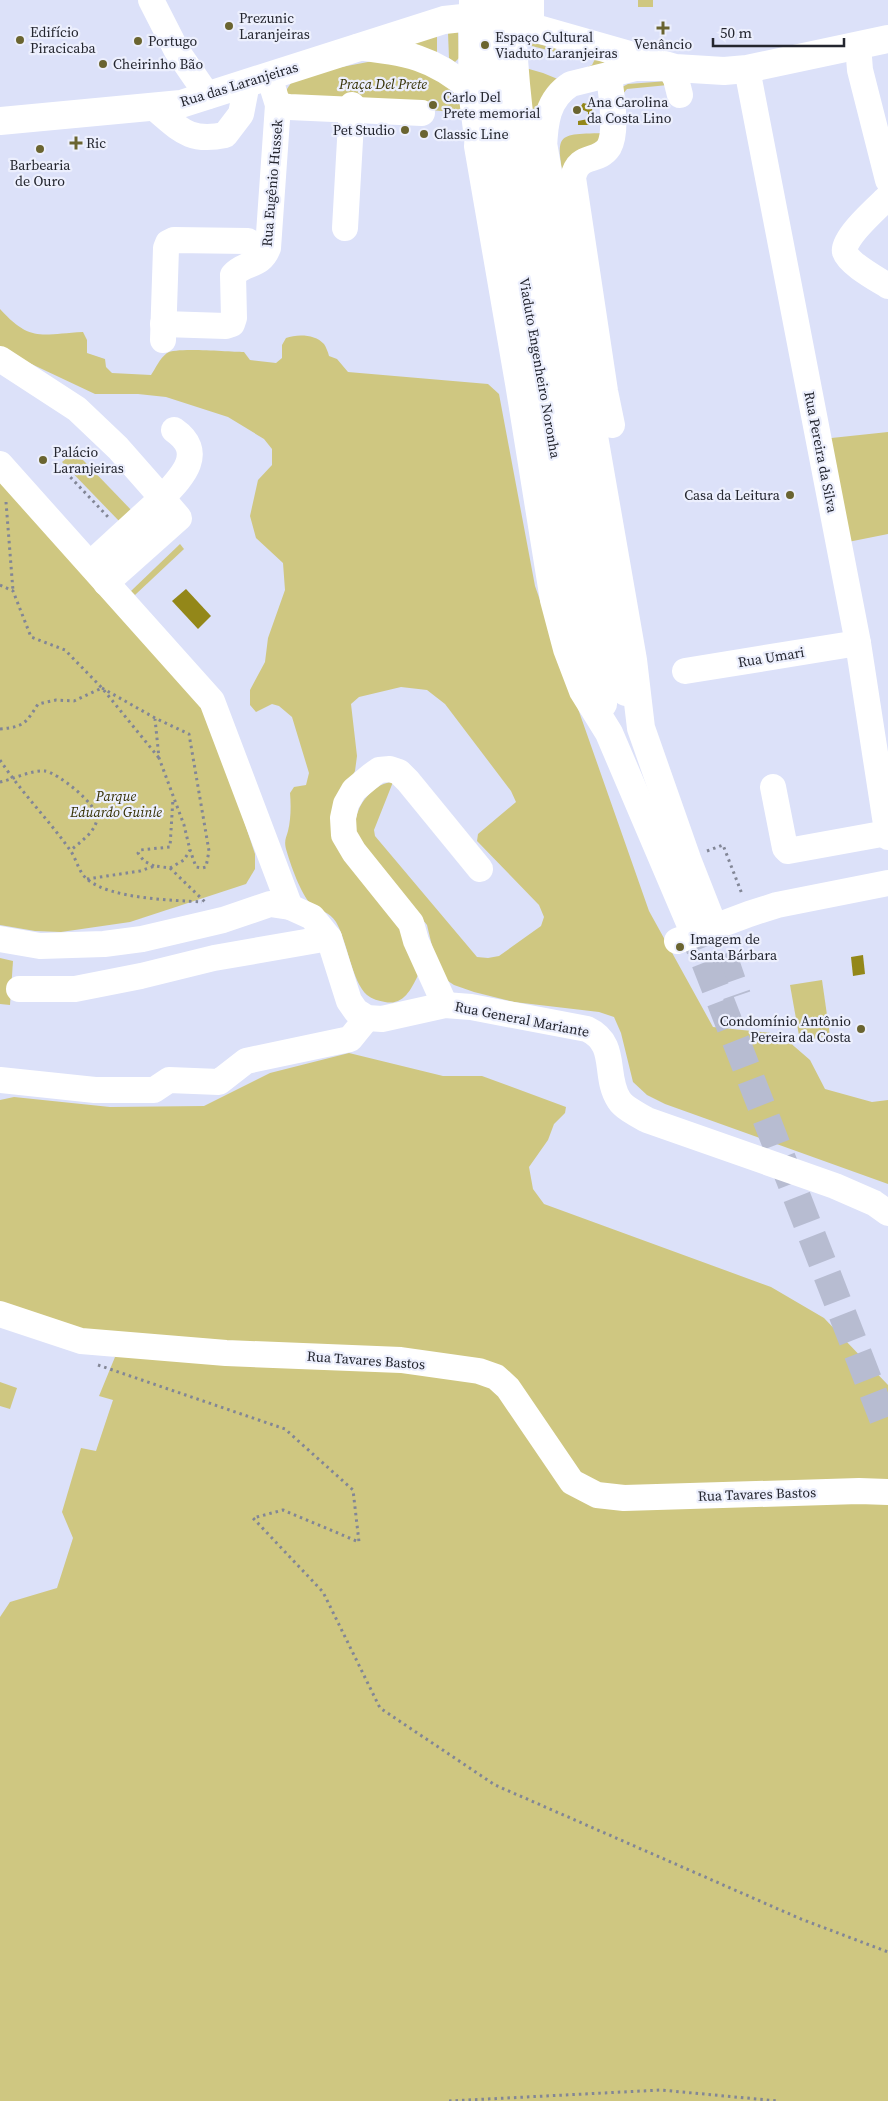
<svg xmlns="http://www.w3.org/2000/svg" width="888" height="2101" font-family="'Source Serif 4',serif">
  <rect width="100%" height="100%" fill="#dce1f9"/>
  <g fill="#cfc781">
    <rect x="638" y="0" width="15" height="7"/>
    <polygon points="437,31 437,53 406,43"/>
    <polygon points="458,31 459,58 455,62 449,58 448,33"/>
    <polygon points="497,34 579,54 578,58 498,37"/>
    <polygon points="494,59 543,73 560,80 592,65 595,59 604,62 605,65 536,111 525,109"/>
    <polygon points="373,61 418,67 458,91 464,113 286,97 287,89 293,80 321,71"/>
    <polygon points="668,81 668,85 627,89 622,95 622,87 628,84"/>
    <path d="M608,133L565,186C556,133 553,134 608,133Z"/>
    <path d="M0,309C31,343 41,334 83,332L87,340V353L105,359L106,367L112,373L151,375C156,368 159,359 167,353C176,347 229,352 244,352L250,360L276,363L282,358V345L286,338C297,334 315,334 324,344C326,347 328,352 329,356L337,359L348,372L488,384L499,394L535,586L649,911L713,1027L780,1034L810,1060L825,1089L872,1102L888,1100V1184L665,1104L647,1095L633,1082L621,1033L614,1017L599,1012L514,1002L474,992L454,985L445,979L432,946L427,925L364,847L354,829C355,823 356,815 359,809C364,797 379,782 393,782L374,830L375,836L477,957L488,958L499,956L541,926L544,917L539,905L477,841L478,834L516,802L511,791L445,704L427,690L401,687L359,697L351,704L357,756L355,771L335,810L408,936L419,973C412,988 404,1006 385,1002C379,1001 372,999 367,995C352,982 347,940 336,922C330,912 320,911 311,904C301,895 290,863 286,849C284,841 286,838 288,831C291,819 291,805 290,793L294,787L306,785L309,773L292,717L279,706L272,704L256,712L250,705V690L265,662L268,638L285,590L283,563L256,538L250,516L258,480L272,465V449L264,439L228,417L166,397L138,394H95L25,361L0,346Z"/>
    <polygon points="888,432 888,534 843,543 822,439"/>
    <polygon points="67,458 83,460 135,514 120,522 62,462"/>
    <polygon points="0,481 209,715 255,854 255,869 246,884 130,922 61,932 35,931 0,925"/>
    <polygon points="180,544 184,549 135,595 131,591"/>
    <polygon points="0,958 13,961 10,1005 0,1004"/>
    <polygon points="822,980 830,1036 800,1041 790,985"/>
    <polygon points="349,1053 443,1076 482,1076 566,1107 565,1113 554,1124 548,1140 529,1167 533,1189 544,1204 771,1287 824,1318 888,1385 888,2101 0,2101 0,1617 10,1602 57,1588 73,1538 62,1512 81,1448 96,1451 113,1400 99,1396 115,1357 0,1307 0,1100 14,1097 110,1107 204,1106 270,1073"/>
    <polygon points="0,1382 17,1388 10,1409 0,1406"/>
  </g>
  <g fill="#938719">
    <polygon points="583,103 592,105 593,123 591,125 578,125 578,121 588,119 588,112 583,110 581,106"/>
    <polygon points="186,589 211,616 198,629 172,601"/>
    <polygon points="863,955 865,974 853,976 851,957"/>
  </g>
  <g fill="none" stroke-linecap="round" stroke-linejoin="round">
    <g stroke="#b7bcd1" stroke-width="28" stroke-dasharray="28 14" stroke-linecap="butt">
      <polyline points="709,915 737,996"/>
      <polyline points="690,923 888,1431"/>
    </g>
    <g stroke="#828696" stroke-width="3" stroke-dasharray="2.5 4" stroke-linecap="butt">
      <polyline points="57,463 110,519"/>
      <polyline points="6,502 13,591"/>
      <polyline points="0,585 13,591 31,637 65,650 102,688 159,758"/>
      <polyline points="102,688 155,718 189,734 209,851 206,867 202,868 196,867 190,850"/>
      <path d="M0,729C24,727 26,723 38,704L56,700L74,701L102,688"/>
      <path d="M0,760C21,792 48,819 70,850C76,858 79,873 87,879C110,899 172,900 202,902"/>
      <path d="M0,782C14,779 31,770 45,771C57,772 99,806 97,818C96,832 80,842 71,850"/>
      <polyline points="707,851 723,845 742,894"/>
      <polyline points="154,866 144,861 138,853 140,850 170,847 173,798"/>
      <polyline points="170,868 205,902"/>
      <polyline points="87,879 140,871 155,866 170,868 184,860 190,850 184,825 159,758 155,719"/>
      <polyline points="98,1365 285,1429 353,1490 359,1542 283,1510 253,1518 323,1592 380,1708 495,1785 801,1919 888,1952"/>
      <polyline points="449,2101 661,2090 778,2101"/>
    </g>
    <g stroke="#fff" stroke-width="26">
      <polyline points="151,0 177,51 208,96"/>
      <path d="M472,0L471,90L478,146L544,149C545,123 547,99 571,84L636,68H666"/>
      <polyline points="531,0 531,27"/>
      <polyline points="858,45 860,70 888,180"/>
      <path d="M357,47C405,53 432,56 471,90"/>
      <polyline points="670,68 676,79 680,95"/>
      <polyline points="747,69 858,643 888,837"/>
      <path d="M609,76C611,94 618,130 609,147C598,164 578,152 573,178L605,391L612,425"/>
      <polyline points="278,105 289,107 422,113"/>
      <path d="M153,107C179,128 188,143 225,135L241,114L247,83"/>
      <path d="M888,197C879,206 841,239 845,252C849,264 877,279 888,286"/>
      <polyline points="345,228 352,105"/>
      <path d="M163,324L226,326L232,324L234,318L233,275C246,261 260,268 268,248L278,105L269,76"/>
      <polyline points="163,340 166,248 168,243 174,240 248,241"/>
      <path d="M0,359L77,409L118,448L162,498C181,478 207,453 174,430"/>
      <polyline points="0,464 212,701 290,907"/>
      <polyline points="90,564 162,498 179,518 106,583"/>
      <polyline points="685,671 858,643"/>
      <polyline points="773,787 785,848 788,851 887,833"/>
      <path d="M0,939L40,946L104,944L142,939L223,920L270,904L290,907L312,917L329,938L349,1001L356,1011L367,1018L382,1019L445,1005L471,1007L587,1029C619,1044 603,1076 619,1100C624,1108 638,1115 647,1120L835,1186L874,1203L888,1213"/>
      <polyline points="677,941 749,914 777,905 888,883"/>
      <polyline points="19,989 75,989 141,976 214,958 329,938"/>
      <polyline points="445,1005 416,941 411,923 354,852 344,835 343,818 346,804 354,790 372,775 379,770 390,769 399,772 408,781 480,869"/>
      <polyline points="0,1080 95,1090 154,1090 169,1080 219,1082 246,1061 350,1039 367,1018"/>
      <polyline points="0,1314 81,1341 226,1353 401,1360 479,1371 496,1377 508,1388 572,1482 597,1495 624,1498 859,1491 888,1492"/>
    </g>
    <g stroke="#fff" stroke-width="28">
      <polyline points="491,0 493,79 508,177 573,564 603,704"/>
      <path d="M512,0C512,59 518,116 528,174L594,561L612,655L626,692"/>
      <polyline points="0,121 181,104 444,20 472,17 531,27 675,68 724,71 747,69 888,39"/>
      <polyline points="478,146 519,383 554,600 567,649 583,691 609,733 690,923"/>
      <polyline points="544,149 633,660 641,728 687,859 709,915"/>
    </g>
  </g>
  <g fill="#6a6430" stroke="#eceffd" stroke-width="2">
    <circle cx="229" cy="26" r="5"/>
    <path d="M660.5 20.5h5v5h5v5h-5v5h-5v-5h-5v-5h5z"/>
    <circle cx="20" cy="40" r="5"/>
    <circle cx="138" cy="41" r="5"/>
    <circle cx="485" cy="45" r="5"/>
    <circle cx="103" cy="64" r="5"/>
    <circle cx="433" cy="105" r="5"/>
    <circle cx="577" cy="110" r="5"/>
    <circle cx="405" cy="130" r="5"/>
    <circle cx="424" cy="134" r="5"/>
    <path d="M73.5 135.5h5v5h5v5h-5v5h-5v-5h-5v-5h5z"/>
    <circle cx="40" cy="149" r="5"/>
    <circle cx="43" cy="460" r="5"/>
    <circle cx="790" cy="495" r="5"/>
    <circle cx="680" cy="947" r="5"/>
    <circle cx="861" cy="1029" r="5"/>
  </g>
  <g text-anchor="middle" stroke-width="4.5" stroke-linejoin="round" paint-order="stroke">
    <g font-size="14" fill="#24262f" stroke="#eceffd" text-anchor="start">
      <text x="239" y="23">Prezunic<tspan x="239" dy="16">Laranjeiras</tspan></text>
      <text x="30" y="37">Edifício<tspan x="30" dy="16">Piracicaba</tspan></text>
      <text x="495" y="42">Espaço Cultural<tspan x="495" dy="16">Viaduto Laranjeiras</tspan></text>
      <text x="148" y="46">Portugo</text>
      <text x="663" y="49" text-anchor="middle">Venâncio</text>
      <text x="113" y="69">Cheirinho Bão</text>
      <text x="443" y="102">Carlo Del<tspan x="443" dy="16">Prete memorial</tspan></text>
      <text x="587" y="107">Ana Carolina<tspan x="587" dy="16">da Costa Lino</tspan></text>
      <text x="395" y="135" text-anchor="end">Pet Studio</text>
      <text x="434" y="139">Classic Line</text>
      <text x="86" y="148">Ric</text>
      <text x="40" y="170" text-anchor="middle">Barbearia<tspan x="40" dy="16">de Ouro</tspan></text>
      <text x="53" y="457">Palácio<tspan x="53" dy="16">Laranjeiras</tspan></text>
      <text x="780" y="500" text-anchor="end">Casa da Leitura</text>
      <text x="690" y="944">Imagem de<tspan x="690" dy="16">Santa Bárbara</tspan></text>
      <text x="851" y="1026" text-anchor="end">Condomínio Antônio<tspan x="851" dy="16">Pereira da Costa</tspan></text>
    </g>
    <g font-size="14" fill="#24262f" stroke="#eceffd">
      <text transform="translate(239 84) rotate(-17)" y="5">Rua das Laranjeiras</text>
      <text transform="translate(272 183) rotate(-85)" y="5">Rua Eugênio Hussek</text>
      <text transform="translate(540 368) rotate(80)" y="5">Viaduto Engenheiro Noronha</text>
      <text transform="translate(821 452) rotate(79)" y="5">Rua Pereira da Silva</text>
      <text transform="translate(771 657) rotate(-9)" y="5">Rua Umari</text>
      <text transform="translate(522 1019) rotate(11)" y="5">Rua General Mariante</text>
      <text transform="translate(366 1360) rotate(4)" y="5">Rua Tavares Bastos</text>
      <text transform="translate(757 1494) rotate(-2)" y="5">Rua Tavares Bastos</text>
    </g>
    <g font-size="14" font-style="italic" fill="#353003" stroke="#eceffd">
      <text x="383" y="89">Praça Del Prete</text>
      <text x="116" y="801">Parque<tspan x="116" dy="16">Eduardo Guinle</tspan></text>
    </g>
  </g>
  <path d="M713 38v8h131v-8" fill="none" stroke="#24262f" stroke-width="2.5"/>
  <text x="720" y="38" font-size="15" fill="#24262f" stroke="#eceffd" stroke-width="4" paint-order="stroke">50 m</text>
</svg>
